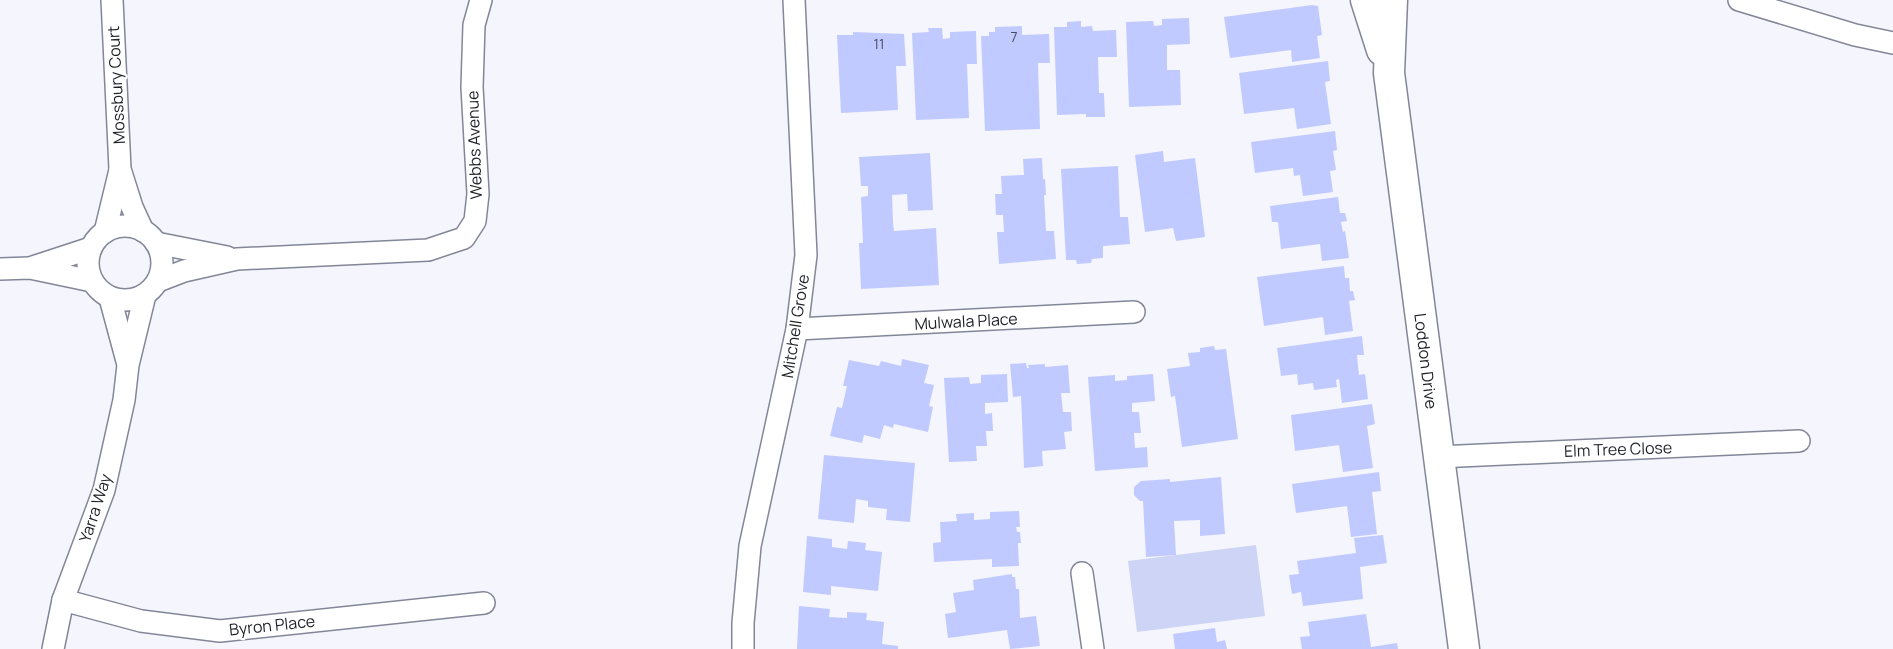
<svg xmlns="http://www.w3.org/2000/svg" width="1893" height="649" font-family="Manrope,sans-serif">
  <rect width="100%" height="100%" fill="#f4f5fd"/>
  <polygon fill="#ced4f5" points="1256,545 1265,616 1137,632 1128,561"/>
  <g fill="#c1caff">
    <polygon points="1312,5 1318,6 1322,35 1317,36 1320,58 1292,62 1291,50 1230,58 1224,17"/>
    <polygon points="1189,18 1190,44 1167,45 1167,70 1180,70 1181,105 1129,107 1126,22 1153,21 1154,26 1162,25 1162,19"/>
    <polygon points="1081,21 1081,27 1092,26 1093,31 1116,30 1117,57 1098,57 1099,93 1104,93 1105,117 1086,117 1086,114 1057,115 1054,27 1067,27 1067,22"/>
    <polygon points="1022,26 1022,35 1049,34 1050,63 1038,63 1040,129 985,131 981,36 989,36 989,32 995,32 995,27"/>
    <polygon points="928,28 942,28 943,39 950,38 950,32 976,31 977,64 967,64 969,118 916,120 912,33 929,32"/>
    <polygon points="853,32 904,34 906,66 896,66 898,110 841,113 837,35 853,35"/>
    <polygon points="1328,61 1330,81 1325,82 1331,124 1297,129 1294,108 1244,114 1239,73"/>
    <polygon points="1335,131 1337,150 1333,151 1336,170 1330,171 1333,192 1303,196 1300,175 1294,176 1293,168 1255,173 1251,142"/>
    <polygon points="1163,151 1164,162 1195,158 1205,237 1176,241 1173,228 1145,232 1135,155"/>
    <polygon points="930,153 933,210 908,211 907,194 892,195 893,222 894,231 936,228 939,285 861,289 859,243 863,243 861,197 868,196 868,186 861,186 859,157"/>
    <polygon points="1042,158 1043,179 1045,179 1046,195 1044,195 1046,231 1054,231 1056,259 999,264 997,232 1004,232 1003,215 996,215 995,194 1002,194 1001,176 1024,175 1023,159"/>
    <polygon points="1118,166 1120,217 1128,217 1130,244 1103,246 1103,258 1092,259 1091,263 1077,264 1076,260 1066,260 1061,169"/>
    <polygon points="1338,197 1340,213 1345,213 1347,221 1341,222 1343,232 1345,231 1349,258 1322,261 1320,244 1281,249 1278,222 1272,222 1270,206"/>
    <polygon points="1344,266 1345,278 1349,278 1350,291 1353,291 1355,300 1349,301 1353,331 1325,335 1323,317 1264,326 1257,277"/>
    <polygon points="1362,336 1364,355 1357,355 1358,366 1359,375 1365,374 1368,399 1342,403 1339,379 1336,380 1337,387 1314,390 1313,383 1298,385 1297,374 1281,376 1277,348"/>
    <polygon points="1214,346 1215,350 1226,349 1238,439 1182,447 1175,396 1171,397 1167,369 1190,366 1188,353 1200,352 1200,348"/>
    <polygon points="902,359 929,365 924,383 934,385 929,406 933,407 928,432 894,424 893,428 884,425 880,439 864,435 862,443 830,436 837,407 842,408 847,386 843,386 849,360 879,366 881,361 901,366"/>
    <polygon points="1026,363 1027,368 1029,368 1028,365 1045,364 1045,367 1068,365 1070,393 1061,393 1063,412 1071,412 1072,431 1064,432 1066,449 1042,451 1043,466 1024,468 1021,396 1013,397 1010,364"/>
    <polygon points="1007,374 1008,402 985,403 985,414 992,413 993,431 986,431 987,446 976,446 977,461 949,462 944,378 969,377 970,384 981,383 981,375"/>
    <polygon points="1153,374 1155,401 1132,403 1132,412 1139,412 1141,433 1134,433 1135,448 1147,447 1148,467 1095,471 1088,377 1115,375 1115,381 1127,380 1127,376"/>
    <polygon points="1372,404 1375,424 1367,426 1373,468 1343,472 1339,445 1295,451 1291,415"/>
    <polygon points="824,455 915,463 910,522 886,520 887,509 868,507 868,501 856,499 854,523 818,519"/>
    <polygon points="1379,472 1381,491 1372,492 1377,534 1351,537 1347,506 1296,513 1292,484"/>
    <polygon points="1221,477 1225,534 1200,536 1200,520 1174,521 1176,555 1146,557 1143,501 1140,501 1134,495 1134,487 1141,481 1170,479 1170,482"/>
    <polygon points="1019,511 1020,527 1016,527 1017,532 1020,532 1021,543 1018,543 1019,566 992,567 992,559 934,562 933,543 941,542 940,522 957,521 956,514 974,513 974,520 990,519 990,512"/>
    <polygon points="1383,535 1387,563 1360,567 1363,599 1303,606 1301,592 1292,594 1289,575 1299,574 1297,561 1356,553 1354,538"/>
    <polygon points="807,536 832,539 832,547 847,549 848,541 866,543 865,550 882,552 878,591 831,586 831,595 803,592"/>
    <polygon points="1012,574 1012,577 1015,577 1016,589 1019,589 1020,618 1036,616 1040,646 1010,649 1007,630 948,638 945,614 956,612 953,593 974,590 973,580"/>
    <polygon points="799,606 830,609 829,617 847,618 847,612 867,613 866,620 884,622 882,644 898,646 898,649 797,649"/>
    <polygon points="1366,614 1371,647 1397,643 1398,649 1302,649 1300,637 1310,636 1308,622"/>
    <polygon points="1215,628 1217,642 1225,640 1227,649 1175,649 1173,634"/>
  </g>
  <g fill="none" stroke-linecap="round" stroke-linejoin="round">
    <g stroke="#838698" stroke-width="24">
      <g id="street">
        <polyline points="112,0 120,169 132,207 143,231"/>
        <polyline points="1739,0 1855,35 1893,43"/>
        <circle cx="125" cy="263" r="37"/>
        <polyline points="105,232 120,170"/>
        <polyline points="156,243 227,257"/>
        <polyline points="33,267 91,248"/>
        <polyline points="0,269 30,268 92,281"/>
        <polyline points="158,281 184,271 237,259 428,250 464,238 475,221 478,194 472,87 474,25 481,0"/>
        <polyline points="110,298 127,361"/>
        <polyline points="797,329 1134,312"/>
        <polyline points="1438,457 1799,441"/>
        <polyline points="1082,573 1093,649"/>
        <polyline points="63,600 141,621 220,631 484,603"/>
        <polyline points="53,649 63,600 104,490 124,400 128,365 145,295"/>
        <polyline points="743,649 743,623 750,546 797,329 806,255 794,0"/>
      </g>
    </g>
    <g stroke="#838698" stroke-width="33">
      <g id="secondary">
        <polyline points="1366,0 1382,50"/>
        <polyline points="1392,0 1389,73 1464,649"/>
      </g>
    </g>
    <use href="#street" stroke="#fff" stroke-width="21"/>
    <use href="#secondary" stroke="#fff" stroke-width="30"/>
  </g>
  <g text-anchor="middle" stroke-width="4.5" stroke-linejoin="round" paint-order="stroke">
    <g font-size="14" fill="#484b5e">
      <text x="1014" y="42">7</text>
      <text x="879" y="49">11</text>
    </g>
    <g font-size="16" fill="#1f2128" stroke="#fff">
      <text transform="translate(116 85) rotate(-93)" y="6">Mossbury Court</text>
      <text transform="translate(474 145) rotate(-92)" y="6">Webbs Avenue</text>
      <text transform="translate(966 321) rotate(-3)" y="6">Mulwala Place</text>
      <text transform="translate(795 326) rotate(-81)" y="6">Mitchell Grove</text>
      <text transform="translate(1426 361) rotate(83)" y="6">Loddon Drive</text>
      <text transform="translate(1618 449) rotate(-2)" y="6">Elm Tree Close</text>
      <text transform="translate(95 508) rotate(-72)" y="6">Yarra Way</text>
      <text transform="translate(272 625) rotate(-6)" y="6">Byron Place</text>
    </g>
  </g>
</svg>
